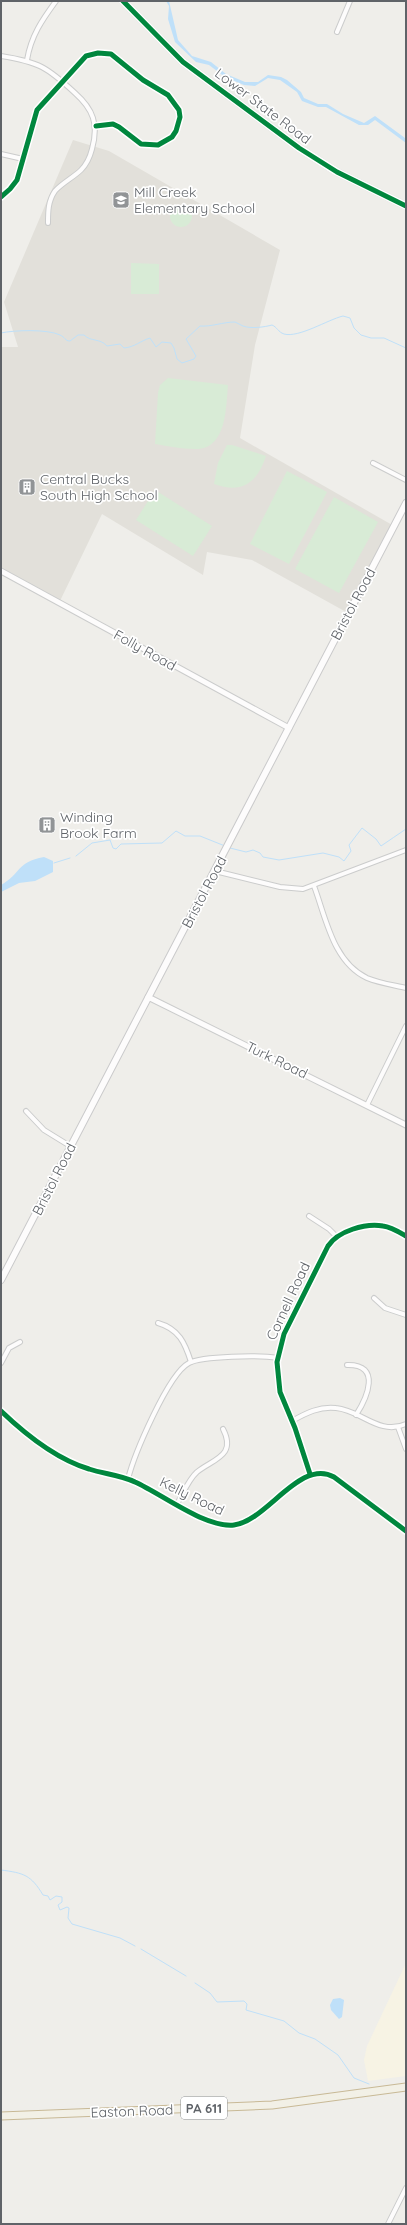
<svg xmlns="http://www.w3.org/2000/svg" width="407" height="2225" font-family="Quicksand,sans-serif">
  <rect width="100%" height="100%" fill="#efeeea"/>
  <polygon fill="#f7f3e4" points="406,1963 406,2076 368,2081 364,2060 367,2046"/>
  <polygon fill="#e2e0da" points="73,140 109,151 280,250 255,345 240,438 394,526 348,613 252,560 207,552 203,575 102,514 59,603 1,571 1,347 18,347 4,302"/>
  <g fill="#d8ebd6">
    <circle cx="181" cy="216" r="11"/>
    <polygon points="131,263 159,264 159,294 131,294"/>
    <path d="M168,378L228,385C226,407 227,450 195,449C181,449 168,446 155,444L158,393L160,385Z"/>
    <path d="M227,445H232L266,456C257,483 242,494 214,484L218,463Z"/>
    <polygon points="287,471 327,492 289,564 250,544"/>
    <polygon points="155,490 212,526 193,556 136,520"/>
    <polygon points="334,497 378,522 339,593 295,569"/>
  </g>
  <g fill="#bfe0f9">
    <polygon points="166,1 169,1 178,40 192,56 211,62 226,74 245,82 258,82 268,75 281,77 287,80 301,92 304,98 318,104 327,104 343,114 364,123 375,116 405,138 406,143 375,120 368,125 359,125 326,107 318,107 302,101 297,92 280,80 268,78 255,86 244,85 225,77 209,65 196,62 175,42 168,19 169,6"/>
    <path d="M44,857L53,861V872L35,881L19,883L1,892V885C21,874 16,862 44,857Z"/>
    <polygon points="333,1999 340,1998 344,2000 342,2017 339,2019 331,2010 330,2005"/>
  </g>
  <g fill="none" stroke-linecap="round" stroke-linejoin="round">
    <g stroke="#bfe0f9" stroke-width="1">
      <path d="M1,333C14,330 48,329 60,335C65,337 65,341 70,341L78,335H84C91,342 100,338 107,346L120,344L124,348C135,347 140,341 150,338L156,347L162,342L171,343L174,348L177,359L182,363L194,359L196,356L186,339L200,326C211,327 223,322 235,322C238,323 240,325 243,326C251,329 265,327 272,325C277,327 278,332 284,334C299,338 327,320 343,316L350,318L354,328L361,335L371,338H384L406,348"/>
      <path d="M230,848L246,852L253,850L260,853L263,857L279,860L323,853L339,857L344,861L351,851L349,845L362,828L376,839L381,846C389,840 398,835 406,829"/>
      <polyline points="76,856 92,843 110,840 113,848 116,849 121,844 162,843 176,831 185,836 200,836 225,846"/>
      <polyline points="54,863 70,858"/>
      <path d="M1,1870C24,1873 31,1875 43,1895L48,1896L50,1900L56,1896L62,1897V1902L58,1905L60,1910L67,1907L69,1908L68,1918L72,1924L120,1938L135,1946"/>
      <polyline points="141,1949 186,1976"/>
      <polyline points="195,1983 210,1993 217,2002 244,2001 247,2004 246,2010 284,2021 299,2033 315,2039 338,2055 354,2078 369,2084"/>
    </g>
    <g stroke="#cbcccc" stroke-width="6">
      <g id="minor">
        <polyline points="337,32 350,1"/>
        <path d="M1,56C39,62 47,67 75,93C93,109 99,124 92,149C90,157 87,164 81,170C74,177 62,183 55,191C48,201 48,212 48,223"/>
        <path d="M27,60C31,36 42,20 56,1"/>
        <polyline points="1,154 23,159"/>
        <polyline points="1,197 10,189 17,180 37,110 86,56 98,53 111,54 143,80 168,95 179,110 180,117 176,131 172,137 158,145 141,144 119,127 113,124 96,126"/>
        <polyline points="373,463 406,480"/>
        <polyline points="215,871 280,887 303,889 406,850"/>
        <path d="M314,886C326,918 333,962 367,978C379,983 393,985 406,988"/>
        <polyline points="367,1105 406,1026"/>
        <polyline points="26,1111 44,1130 70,1146"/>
        <polyline points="309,1216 329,1229 336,1236"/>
        <polyline points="374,1298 385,1308 406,1315"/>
        <path d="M158,1323C179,1329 185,1343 191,1362"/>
        <polyline points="1,1363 9,1348 20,1342"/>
        <path d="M347,1365C382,1364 367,1398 356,1415"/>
        <path d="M1,1411C25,1434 56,1459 89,1469C104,1474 121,1475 135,1482C162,1494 205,1528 234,1525C267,1521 300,1458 334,1477L406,1531"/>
        <path d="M292,1421C306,1413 320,1406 336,1408C361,1410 379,1436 406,1424"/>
        <polyline points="398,1427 406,1449"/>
        <path d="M310,1474L295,1428L280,1392L277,1362L284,1334L328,1246C338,1231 365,1223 383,1226C391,1227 399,1232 406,1236"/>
        <path d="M128,1479C134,1455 168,1374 189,1363C202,1356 261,1355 277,1358"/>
        <path d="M177,1504C183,1494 188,1480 197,1472C213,1459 237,1456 223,1429"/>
        <polyline points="388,2224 406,2188"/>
      </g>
    </g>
    <g stroke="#cbcccc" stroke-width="7">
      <g id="tertiary">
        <polyline points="1,571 289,728"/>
        <polyline points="148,997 406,1125"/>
      </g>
    </g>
    <g stroke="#cacacb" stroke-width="8">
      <g id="secondary">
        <polyline points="123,1 183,62 299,148 337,172 406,206"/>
        <polyline points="1,1280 406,503"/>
      </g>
    </g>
    <g stroke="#c8b996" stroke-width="9">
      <polyline id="trunk" points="1,2116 272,2105 406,2087"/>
    </g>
    <use href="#minor" stroke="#fdfcfc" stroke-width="4"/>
    <use href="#tertiary" stroke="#fdfcfc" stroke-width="5"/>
    <use href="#secondary" stroke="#fdfcfc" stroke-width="6"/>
    <use href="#trunk" stroke="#f2f0e6" stroke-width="7"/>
    <g stroke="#fff" stroke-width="8">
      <g id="cycleway">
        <polyline points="123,1 183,62 299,148 337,172 406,206"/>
        <polyline points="1,197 10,189 17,180 37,110 86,56 98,53 111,54 143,80 168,95 179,110 180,117 176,131 172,137 158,145 141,144 119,127 113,124 96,126"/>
        <path d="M1,1411C25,1434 56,1459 89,1469C104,1474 121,1475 135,1482C162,1494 205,1528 234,1525C267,1521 300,1458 334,1477L406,1531"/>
        <path d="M310,1474L295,1428L280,1392L277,1362L284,1334L328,1246C338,1231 365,1223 383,1226C391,1227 399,1232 406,1236"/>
      </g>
    </g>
    <use href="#cycleway" stroke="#00873e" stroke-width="5"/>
  </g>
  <defs>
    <g id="school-square" transform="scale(0.9)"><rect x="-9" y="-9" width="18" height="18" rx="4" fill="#919496" stroke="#fff"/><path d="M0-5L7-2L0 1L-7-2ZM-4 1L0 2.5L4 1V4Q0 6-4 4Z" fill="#fff"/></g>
    <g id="building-square" transform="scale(0.9)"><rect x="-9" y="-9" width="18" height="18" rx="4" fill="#919496" stroke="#fff"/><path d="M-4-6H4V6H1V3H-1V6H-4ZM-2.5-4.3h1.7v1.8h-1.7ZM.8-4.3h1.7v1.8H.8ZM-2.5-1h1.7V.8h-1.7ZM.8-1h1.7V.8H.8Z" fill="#fff"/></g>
  </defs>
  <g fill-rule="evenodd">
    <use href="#school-square" x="121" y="200"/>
    <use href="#building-square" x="27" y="487"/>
    <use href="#building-square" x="47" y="825"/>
  </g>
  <g text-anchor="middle" stroke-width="3.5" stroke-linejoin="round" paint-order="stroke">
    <rect fill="#fff" stroke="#8f9295" stroke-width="1" x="181" y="2097" width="46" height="22" rx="3"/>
    <g font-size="13" font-weight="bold" fill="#5f6368">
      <text x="204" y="2113">PA 611</text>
    </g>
    <g font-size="14" fill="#5f6368" stroke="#fff">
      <text transform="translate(263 106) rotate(37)" y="5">Lower State Road</text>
      <text transform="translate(353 604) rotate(-62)" y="5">Bristol Road</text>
      <text transform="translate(145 650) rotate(29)" y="5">Folly Road</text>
      <text transform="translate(204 892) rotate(-62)" y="5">Bristol Road</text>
      <text transform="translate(277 1060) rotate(26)" y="5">Turk Road</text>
      <text transform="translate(54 1179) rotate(-63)" y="5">Bristol Road</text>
      <text transform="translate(288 1301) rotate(-65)" y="5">Cornell Road</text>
      <text transform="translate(192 1496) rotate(26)" y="5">Kelly Road</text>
      <text transform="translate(132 2111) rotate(-2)" y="5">Easton Road</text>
    </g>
    <g font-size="14" fill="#5f6368" stroke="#fff" text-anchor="start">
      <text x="134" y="197">Mill Creek<tspan x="134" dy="16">Elementary School</tspan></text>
      <text x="40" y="484">Central Bucks<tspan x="40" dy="16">South High School</tspan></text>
      <text x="60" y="822">Winding<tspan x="60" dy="16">Brook Farm</tspan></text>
    </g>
  </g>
  <rect width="407" height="2225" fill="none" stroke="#5f6368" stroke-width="4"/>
</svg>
